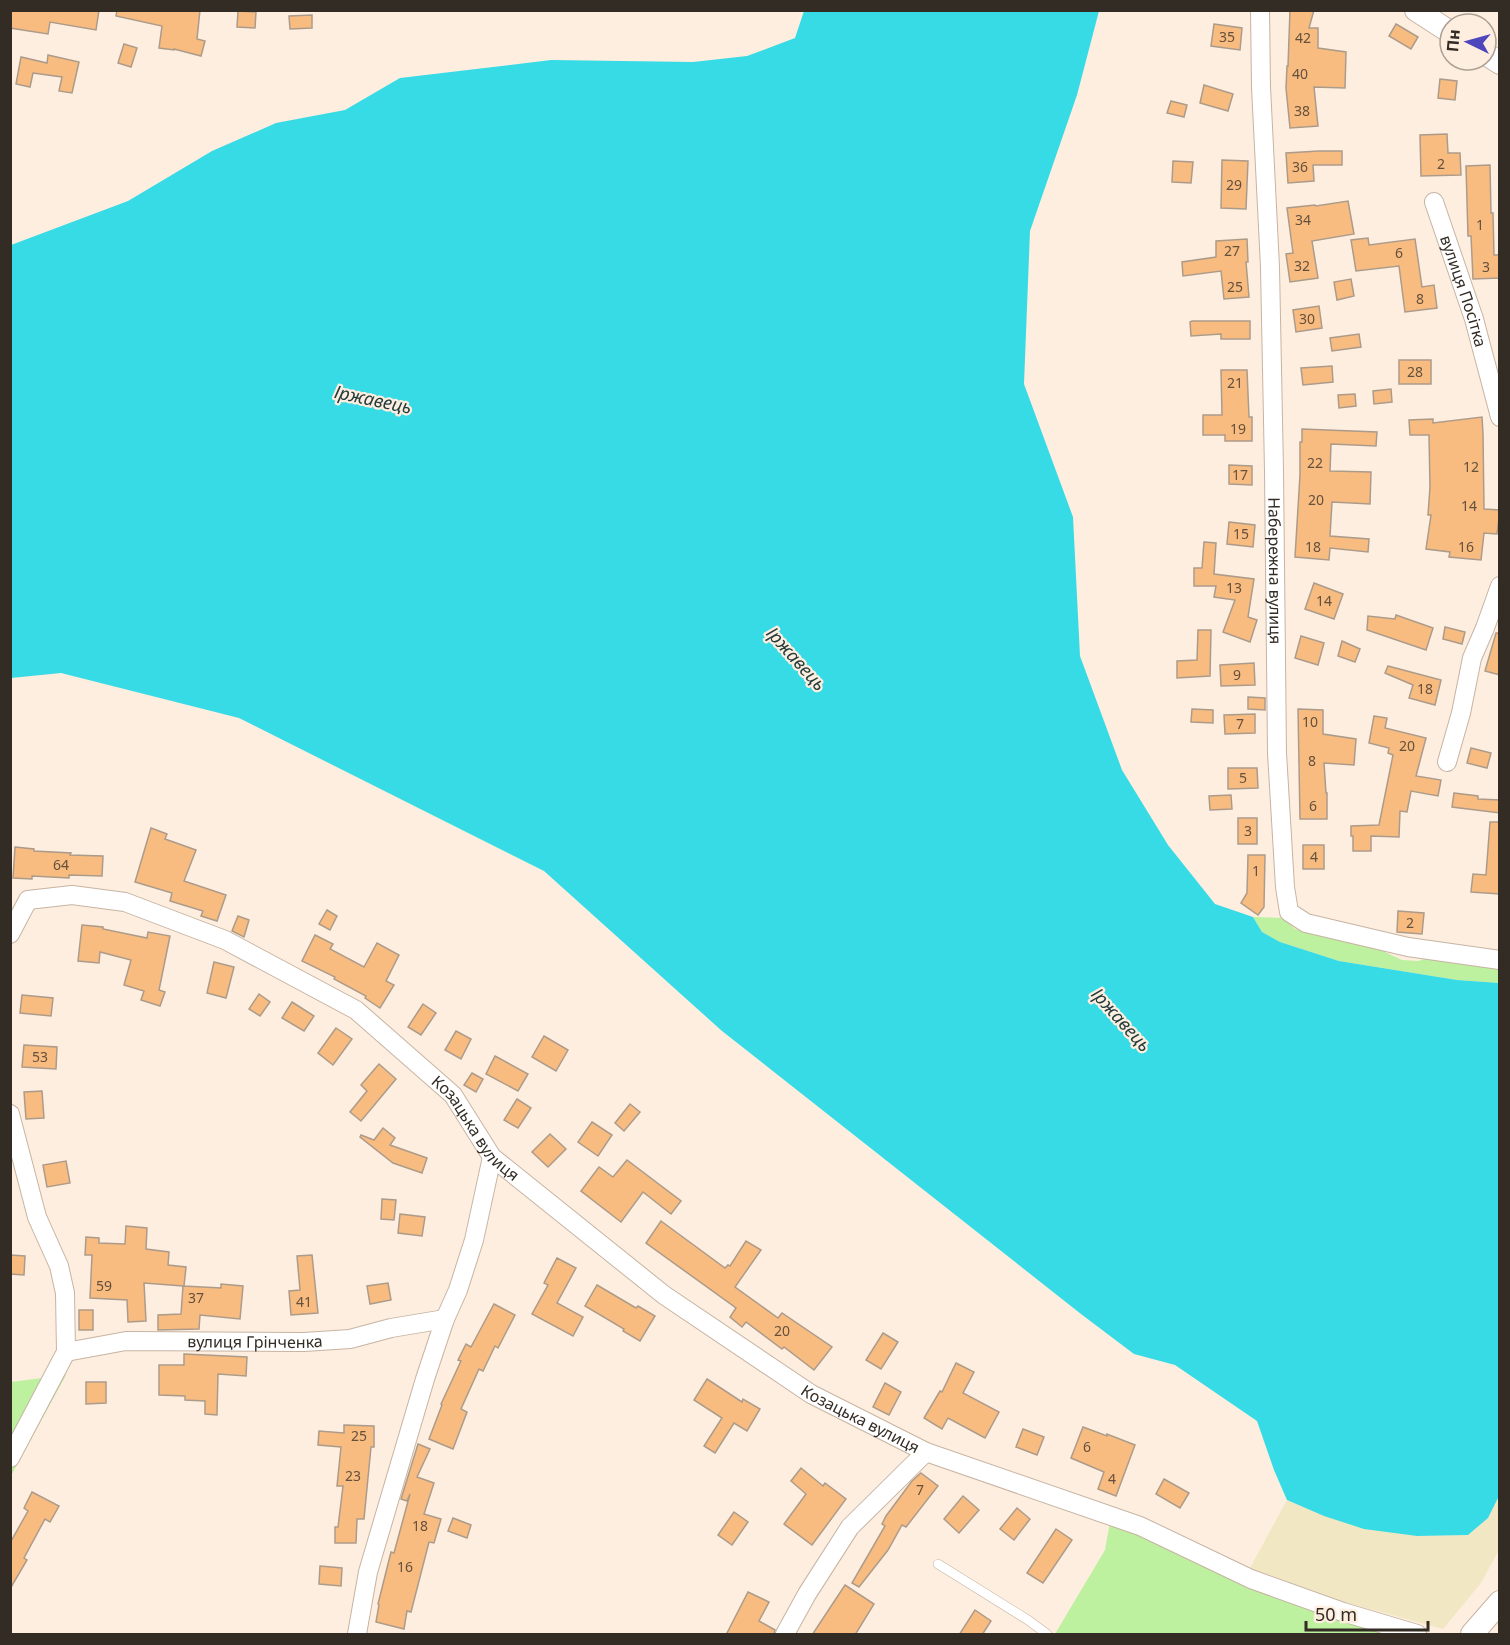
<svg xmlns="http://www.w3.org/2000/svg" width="1510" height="1645" font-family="'Noto Sans',sans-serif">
  <rect width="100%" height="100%" fill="#fdeedf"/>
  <g fill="#bdf09f">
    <polygon points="1253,917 1284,918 1295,929 1374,945 1387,953 1402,960 1418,961 1435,956 1499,965 1499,983 1457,980 1339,961 1280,942 1262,932"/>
    <polygon points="66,1375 11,1476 11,1382"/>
    <polygon points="1110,1522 1247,1587 1392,1634 1055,1634 1105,1550"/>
  </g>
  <polygon fill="#f1e7c2" points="1499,1496 1499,1550 1481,1583 1443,1629 1348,1603 1250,1568 1287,1500 1324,1516 1417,1536 1468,1535 1488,1518"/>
  <polygon fill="#37dbe5" points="804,11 1099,11 1077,95 1030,231 1024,384 1073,517 1080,656 1122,770 1168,845 1215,904 1253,917 1262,932 1280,942 1339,961 1457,980 1499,983 1499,1496 1488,1518 1468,1535 1417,1536 1364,1529 1324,1516 1287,1500 1274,1470 1257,1421 1175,1365 1134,1354 1081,1314 722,1031 544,871 239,718 61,673 11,678 11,245 128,201 212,151 276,123 345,110 400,78 551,60 693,62 747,56 795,38"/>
  <g fill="#f8bc81" stroke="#ad9b8a" stroke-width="1.5">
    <polygon points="10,10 99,10 96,30 50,22 48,34 10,28"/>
    <polygon points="117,10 200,10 197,39 205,41 201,56 174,49 174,50 159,48 162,26 116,16"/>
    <polygon points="1290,10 1314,10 1309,28 1318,28 1318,48 1346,52 1345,88 1314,87 1318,126 1290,128 1286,88 1287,66 1288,66"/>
    <polygon points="238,11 256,12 255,28 237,27"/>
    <polygon points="312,15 312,28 290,29 289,16"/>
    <polygon points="1214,24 1242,28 1240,50 1211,46"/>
    <polygon points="1396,24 1418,37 1411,49 1389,36"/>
    <polygon points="124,44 137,48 131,67 118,63"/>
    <polygon points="48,55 79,62 72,93 59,91 62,77 33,73 30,87 16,84 21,57 47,63"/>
    <polygon points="1440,79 1457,81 1455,100 1438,98"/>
    <polygon points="1204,85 1233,94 1228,111 1200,103"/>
    <polygon points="1171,101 1187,105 1184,117 1167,113"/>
    <polygon points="1447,134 1448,153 1460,153 1461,175 1421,176 1420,135"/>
    <polygon points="1319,151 1342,151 1342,165 1313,165 1314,181 1288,183 1286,153"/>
    <polygon points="1222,160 1248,161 1246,209 1221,208"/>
    <polygon points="1173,161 1193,162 1191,183 1172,182"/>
    <polygon points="1490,165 1491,213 1493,213 1494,255 1500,255 1500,278 1473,279 1471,236 1468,236 1466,166"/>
    <polygon points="1348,201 1354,234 1312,241 1318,278 1290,282 1286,254 1293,253 1287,208 1315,205 1316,206"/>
    <polygon points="1368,238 1369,245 1415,239 1422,287 1434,285 1437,308 1405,312 1399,266 1356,271 1351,240"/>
    <polygon points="1247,239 1248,262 1246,262 1249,297 1224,299 1221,271 1183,276 1182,262 1216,257 1216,241"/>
    <polygon points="1351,279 1354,296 1337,300 1334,282"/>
    <polygon points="1319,306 1322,328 1296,332 1293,310"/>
    <polygon points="1250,321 1250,339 1221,339 1221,334 1191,336 1190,322 1192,321"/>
    <polygon points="1359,334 1361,347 1332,351 1330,338"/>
    <rect x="1399" y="360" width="32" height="24"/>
    <polygon points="1332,366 1333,382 1303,385 1301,368"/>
    <polygon points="1221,370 1247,370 1249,417 1252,417 1252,441 1225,441 1225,435 1203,435 1203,415 1222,415"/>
    <polygon points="1391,389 1392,402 1374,404 1373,391"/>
    <polygon points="1355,394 1356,406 1339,408 1338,395"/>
    <polygon points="1482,417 1483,434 1484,509 1500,510 1497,534 1484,533 1481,560 1449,557 1450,552 1426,549 1431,515 1428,515 1430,487 1429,435 1410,435 1409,420 1433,419 1433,423"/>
    <polygon points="1302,429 1377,432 1376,446 1331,444 1330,471 1371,472 1370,504 1332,502 1330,536 1369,539 1368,552 1330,548 1329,560 1295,557 1300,475 1300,442 1302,442"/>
    <polygon points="1229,465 1252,466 1252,485 1229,484"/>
    <polygon points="1229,522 1255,525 1253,547 1227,544"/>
    <polygon points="1204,542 1216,543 1214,574 1254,579 1248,617 1257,620 1250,642 1223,632 1235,600 1214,597 1216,586 1194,586 1194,568 1202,568"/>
    <polygon points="1314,583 1343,594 1334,619 1305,609"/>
    <polygon points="1396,615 1433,628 1426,650 1367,630 1368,616 1395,619"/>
    <polygon points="1445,627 1465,632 1462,644 1443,639"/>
    <polygon points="1198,630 1211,630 1210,676 1177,678 1177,661 1197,660"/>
    <polygon points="1496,633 1500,633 1500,675 1485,671"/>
    <polygon points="1301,636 1324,643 1318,665 1295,658"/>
    <polygon points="1342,641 1360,649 1355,662 1338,656"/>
    <polygon points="1254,663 1255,685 1221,686 1220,665"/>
    <polygon points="1388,666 1441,680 1435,705 1409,698 1413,685 1385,673"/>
    <polygon points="1248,697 1265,698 1265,710 1248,709"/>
    <polygon points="1192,709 1213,710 1213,723 1191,722"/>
    <polygon points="1298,709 1323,710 1323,734 1356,739 1354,765 1324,763 1326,793 1327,793 1327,819 1300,819"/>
    <polygon points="1255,714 1255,733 1225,734 1224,715"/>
    <polygon points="1374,716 1387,718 1385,728 1426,738 1416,776 1441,780 1438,796 1411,791 1407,812 1400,811 1399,837 1371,836 1371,851 1353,851 1353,836 1351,836 1351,826 1379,825 1393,755 1388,753 1389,748 1369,743"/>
    <polygon points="1471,748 1491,753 1487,768 1467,763"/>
    <polygon points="1228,768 1257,768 1258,788 1228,789"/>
    <polygon points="1454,793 1478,796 1478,799 1500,800 1500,813 1452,807"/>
    <polygon points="1231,795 1232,809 1210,810 1209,796"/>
    <rect x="1238" y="818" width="19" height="26"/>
    <polygon points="1490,822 1500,822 1500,894 1471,892 1473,874 1486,875"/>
    <polygon points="151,828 167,834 165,839 196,850 184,881 226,895 217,921 201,916 203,911 170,901 172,893 135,882"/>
    <rect x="1303" y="845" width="21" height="24"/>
    <polygon points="15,847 34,849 34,851 71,853 70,855 103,856 102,876 69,875 69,878 32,876 32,879 13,878"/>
    <polygon points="1248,855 1265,855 1264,907 1258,915 1241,903 1247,893"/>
    <polygon points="327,910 337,916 330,930 319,924"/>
    <polygon points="1398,911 1424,913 1422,934 1397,932"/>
    <polygon points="238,916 249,920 244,937 232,931"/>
    <polygon points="82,925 103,927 103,929 147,938 148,932 170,936 159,990 165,992 160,1006 141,1000 144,991 124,985 131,960 100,952 99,963 78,961"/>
    <polygon points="315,935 333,944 330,949 364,967 377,943 399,955 386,981 394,985 380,1008 365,998 366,996 334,979 335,977 302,961"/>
    <polygon points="214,962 234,967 226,998 207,993"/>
    <polygon points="259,994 270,1002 260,1016 249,1009"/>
    <polygon points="22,995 53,998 51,1016 20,1013"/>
    <polygon points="292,1002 314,1016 304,1031 282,1018"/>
    <polygon points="423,1004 436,1013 421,1035 408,1027"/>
    <polygon points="336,1028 352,1039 333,1065 318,1053"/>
    <polygon points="456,1031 471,1039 461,1059 445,1050"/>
    <polygon points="544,1036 568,1050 556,1071 532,1057"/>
    <polygon points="24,1045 57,1047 56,1069 22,1067"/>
    <polygon points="495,1056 528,1074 518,1091 486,1074"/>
    <polygon points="379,1064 396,1079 361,1121 350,1112 367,1091 361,1085"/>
    <polygon points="472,1073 483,1079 476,1092 464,1085"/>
    <polygon points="42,1091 44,1118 26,1119 24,1092"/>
    <polygon points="517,1099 531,1108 518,1128 504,1120"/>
    <polygon points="630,1104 640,1112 624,1131 615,1123"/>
    <polygon points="592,1122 612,1135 598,1156 578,1142"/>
    <polygon points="383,1128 395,1138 390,1145 427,1158 422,1173 393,1163 360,1137 361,1135 374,1140"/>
    <polygon points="550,1134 566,1149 548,1167 532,1152"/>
    <polygon points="627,1160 681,1201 671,1214 643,1192 621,1222 581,1191 599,1167 613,1177"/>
    <polygon points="66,1161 70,1183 47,1187 43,1165"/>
    <polygon points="382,1199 396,1200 394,1220 381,1219"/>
    <polygon points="400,1214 425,1217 422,1236 398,1233"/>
    <polygon points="661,1221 725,1268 728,1265 730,1266 746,1241 761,1250 735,1287 778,1318 782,1313 832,1347 814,1370 784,1347 782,1349 746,1322 742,1327 730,1317 736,1308 646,1243"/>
    <polygon points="126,1226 147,1228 146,1249 169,1252 168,1265 186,1267 184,1286 221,1288 221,1284 243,1286 240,1319 200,1315 199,1329 158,1330 158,1315 181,1314 183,1286 144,1283 146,1321 128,1322 127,1300 90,1298 92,1255 85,1255 86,1237 99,1238 99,1243 125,1244"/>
    <polygon points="10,1255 25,1256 24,1275 10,1274"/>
    <polygon points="312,1255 318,1313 291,1315 289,1291 300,1290 297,1256"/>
    <polygon points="557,1258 576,1268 557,1303 583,1317 573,1336 532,1314 548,1285 544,1283"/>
    <polygon points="388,1283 391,1300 370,1304 367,1286"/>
    <polygon points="597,1285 636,1308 638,1306 655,1316 640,1341 623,1331 624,1329 585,1306"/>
    <polygon points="494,1304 515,1315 498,1348 495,1346 483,1371 479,1369 461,1409 467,1412 453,1449 429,1439 442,1405 441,1404 461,1361 458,1360 466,1344 471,1347"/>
    <rect x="79" y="1310" width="14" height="20"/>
    <polygon points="883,1333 898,1342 881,1369 866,1360"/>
    <polygon points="184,1354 247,1357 246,1376 218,1374 217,1415 205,1414 205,1401 185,1400 185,1396 159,1395 159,1365 184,1365"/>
    <polygon points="956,1363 974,1372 963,1393 999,1412 985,1438 948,1418 942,1429 924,1418 940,1391 942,1392"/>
    <polygon points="707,1379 742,1402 743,1399 760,1409 747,1431 734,1423 715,1453 704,1446 722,1418 694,1400"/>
    <polygon points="86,1382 106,1382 106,1403 86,1404"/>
    <polygon points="885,1383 901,1392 889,1415 873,1407"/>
    <polygon points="344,1425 374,1426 374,1447 371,1447 364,1519 357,1519 356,1543 335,1543 335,1527 338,1527 343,1486 337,1486 341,1447 318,1445 319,1431 344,1433"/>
    <polygon points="1083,1427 1107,1436 1107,1434 1135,1445 1116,1496 1098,1489 1104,1472 1071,1458"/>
    <polygon points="1023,1429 1044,1437 1037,1455 1016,1447"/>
    <polygon points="418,1444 430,1449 417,1477 434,1483 424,1514 441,1519 434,1543 429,1542 411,1612 407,1611 404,1629 376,1622 379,1605 378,1604 391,1552 394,1553 410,1494 407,1501 401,1499"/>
    <polygon points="801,1468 823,1486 825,1483 846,1499 812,1545 784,1524 806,1494 791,1481"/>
    <polygon points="921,1473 938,1486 906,1527 902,1525 888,1550 859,1587 852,1583 885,1526 882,1524 886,1516 912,1481"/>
    <polygon points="1164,1479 1189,1493 1180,1508 1156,1494"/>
    <polygon points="32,1492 59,1506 50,1522 45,1519 24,1558 27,1560 10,1589 10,1543 28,1511 24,1508"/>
    <polygon points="963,1496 979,1510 959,1533 944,1519"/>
    <polygon points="1017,1508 1030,1519 1014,1540 1000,1529"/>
    <polygon points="734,1512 748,1522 732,1545 718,1535"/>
    <polygon points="453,1518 471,1525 467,1538 448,1531"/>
    <polygon points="1056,1529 1072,1540 1043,1583 1027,1573"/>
    <polygon points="320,1566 342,1568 341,1586 319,1584"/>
    <polygon points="845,1585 874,1604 855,1635 812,1635"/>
    <polygon points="748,1592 769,1602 759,1621 775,1630 774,1635 726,1635"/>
    <polygon points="975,1610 991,1621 982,1635 959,1635"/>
  </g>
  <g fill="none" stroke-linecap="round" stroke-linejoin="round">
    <g stroke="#c7b4a3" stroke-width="10">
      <polyline id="service" points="938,1564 1028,1620 1047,1634"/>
    </g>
    <g stroke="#c7b4a3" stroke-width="20">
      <g id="minor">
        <path id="s1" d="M1260,10L1261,87L1270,267L1274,471L1277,753L1285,887L1289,912L1306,923L1408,947L1500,960"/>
        <path id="s2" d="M1434,202L1474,319L1500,417"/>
        <polyline points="1447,762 1461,713 1472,658 1485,628 1500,586"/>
        <path id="s3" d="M10,934L28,900L72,895L125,902L225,940L356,1010L453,1095L492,1157L664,1295L811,1394L926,1452L1140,1526L1251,1579L1343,1612L1417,1634"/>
        <polyline points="10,1114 37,1217 59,1266 65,1293 66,1352 10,1458"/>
        <path id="s4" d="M66,1352L126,1341L304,1342L350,1339L391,1328L445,1319"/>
        <polyline points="357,1634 368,1572 425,1379 445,1319 458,1290 474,1240 492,1157"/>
        <polyline points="785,1634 807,1594 850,1527 926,1452"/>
      </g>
    </g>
    <g stroke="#c7b4a3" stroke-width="24">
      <g id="tertiary">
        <polyline points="1416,10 1450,32"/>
        <polyline points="1486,54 1500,63"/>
        <polyline points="1472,1634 1500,1602"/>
      </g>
    </g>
    <use href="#service" stroke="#fff" stroke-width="9"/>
    <use href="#minor" stroke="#fff" stroke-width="18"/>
    <use href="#tertiary" stroke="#fff" stroke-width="22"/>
  </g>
  <g text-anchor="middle" stroke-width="4.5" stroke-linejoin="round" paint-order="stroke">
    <g font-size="14" fill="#64503c">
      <text x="1227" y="42">35</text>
      <text x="1303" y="43">42</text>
      <text x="1300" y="79">40</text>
      <text x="1302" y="116">38</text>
      <text x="1441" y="169">2</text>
      <text x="1300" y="172">36</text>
      <text x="1234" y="190">29</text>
      <text x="1303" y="225">34</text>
      <text x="1480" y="230">1</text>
      <text x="1232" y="256">27</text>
      <text x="1399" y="258">6</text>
      <text x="1302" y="271">32</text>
      <text x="1486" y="272">3</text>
      <text x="1235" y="292">25</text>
      <text x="1420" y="304">8</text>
      <text x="1307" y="324">30</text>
      <text x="1415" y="377">28</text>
      <text x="1235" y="388">21</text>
      <text x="1238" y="434">19</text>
      <text x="1315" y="468">22</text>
      <text x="1471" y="472">12</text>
      <text x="1240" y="480">17</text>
      <text x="1316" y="505">20</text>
      <text x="1469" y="511">14</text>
      <text x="1241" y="539">15</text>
      <text x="1313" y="552">18</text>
      <text x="1466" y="552">16</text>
      <text x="1234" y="593">13</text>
      <text x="1324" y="606">14</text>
      <text x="1237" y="680">9</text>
      <text x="1425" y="694">18</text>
      <text x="1310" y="727">10</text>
      <text x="1240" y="729">7</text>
      <text x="1407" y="751">20</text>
      <text x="1312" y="766">8</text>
      <text x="1243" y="783">5</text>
      <text x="1313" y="811">6</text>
      <text x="1248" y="836">3</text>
      <text x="1314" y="862">4</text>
      <text x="61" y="870">64</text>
      <text x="1256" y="876">1</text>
      <text x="1410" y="928">2</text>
      <text x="40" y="1062">53</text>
      <text x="104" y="1291">59</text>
      <text x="196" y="1303">37</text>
      <text x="304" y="1307">41</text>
      <text x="782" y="1336">20</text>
      <text x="359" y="1441">25</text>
      <text x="1087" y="1452">6</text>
      <text x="353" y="1481">23</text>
      <text x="1112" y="1484">4</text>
      <text x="920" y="1495">7</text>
      <text x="420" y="1531">18</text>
      <text x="405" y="1572">16</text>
    </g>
    <g font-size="16" fill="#332c25" stroke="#fdeedf">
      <text dy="6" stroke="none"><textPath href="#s2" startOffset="94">вулиця Посітка</textPath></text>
      <text dy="6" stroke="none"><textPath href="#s1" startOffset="561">Набережна вулиця</textPath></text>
      <text dy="6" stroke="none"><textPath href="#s3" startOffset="561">Козацька вулиця</textPath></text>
      <text dy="6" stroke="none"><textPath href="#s4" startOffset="190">вулиця Грінченка</textPath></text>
      <text dy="6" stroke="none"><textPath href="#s3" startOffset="1047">Козацька вулиця</textPath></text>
    </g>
    <g font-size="18" font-style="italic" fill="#223c3d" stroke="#fdeedf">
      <text transform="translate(373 400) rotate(12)" y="6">Іржавець</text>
      <text transform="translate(796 659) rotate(48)" y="6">Іржавець</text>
      <text transform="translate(1121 1020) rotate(48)" y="6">Іржавець</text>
    </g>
  </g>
  <rect width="1510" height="1645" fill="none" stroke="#332c25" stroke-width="24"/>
  <g transform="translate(1468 42) rotate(275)"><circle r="28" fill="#fdeedf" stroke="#aca095" stroke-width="1.5"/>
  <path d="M0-4.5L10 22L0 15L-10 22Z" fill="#4d46bc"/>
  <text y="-9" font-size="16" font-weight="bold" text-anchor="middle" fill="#332c25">Пн</text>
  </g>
  <path d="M1306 1621v9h122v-9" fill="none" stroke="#332c25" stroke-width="3"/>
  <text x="1315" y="1621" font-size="18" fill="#332c25" stroke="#fdeedf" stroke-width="4.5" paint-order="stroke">50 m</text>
</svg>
